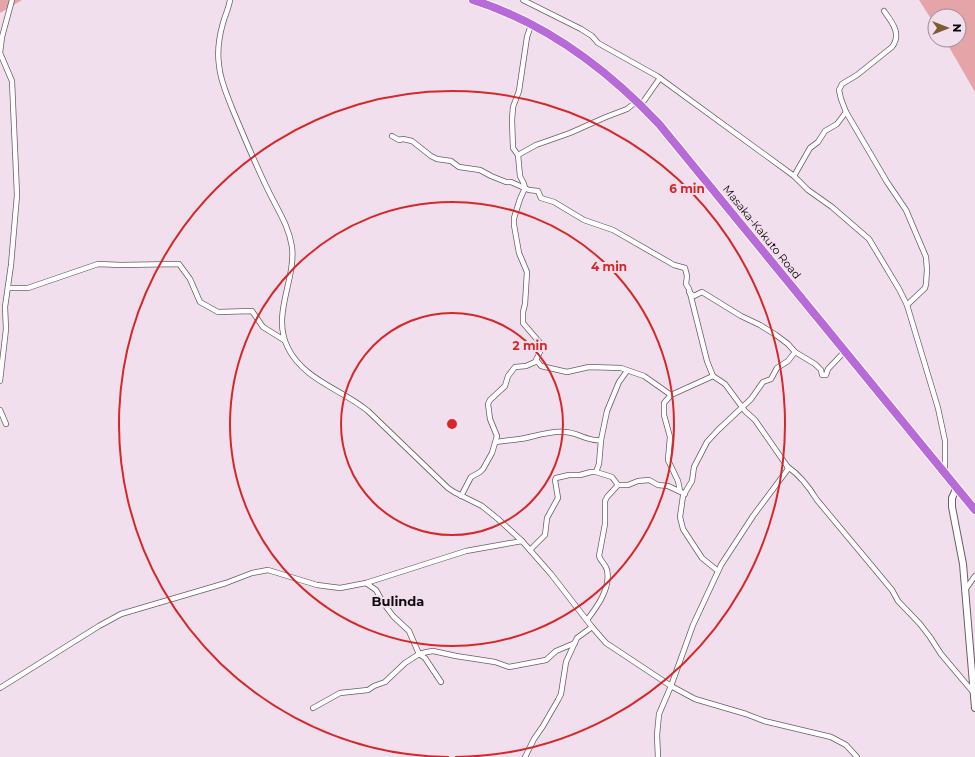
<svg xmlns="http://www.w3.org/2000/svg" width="975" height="757" font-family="Montserrat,sans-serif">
  <rect width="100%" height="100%" fill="#f2dfed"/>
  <g fill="#e4a4a8">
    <polygon points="0,0 22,0 0,13"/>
    <polygon points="919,0 975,0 975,92 945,40 959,40 959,16 935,16 935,25"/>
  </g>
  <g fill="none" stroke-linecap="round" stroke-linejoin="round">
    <g stroke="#6c5b68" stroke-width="6">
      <g id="street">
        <path d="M230,0C229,8 225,15 223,23C219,37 217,51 219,65C220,80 227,95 232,108C244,137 256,166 270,194C279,212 289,227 292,247C296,280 271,315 288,348C304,380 341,389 368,411L448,488L454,492L482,506L498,519L522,541L551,574L592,627L606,643L671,686L695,699L746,714L764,721L831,737L846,745L857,757"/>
        <polyline points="523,0 581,29 592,36 598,43 657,76 794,176 808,190 832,207 869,239 899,289 907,305 938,408 945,441 945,473"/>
        <path d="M884,11C892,22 902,34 892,47L857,75L842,84L839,90L841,99L846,112L887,182L906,210L926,257L927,270L926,284L925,288L907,305"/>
        <polyline points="531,25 527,37 519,91 513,107 512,120 513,148 518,155 520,176 524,184 525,188 520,199 514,218 514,225 519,253 527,272 525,304 523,312 523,323 541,344 542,348 535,362"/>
        <polyline points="641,105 660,78"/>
        <polyline points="392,136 399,140 403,139 412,141 431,156 437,159 451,161 459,167 480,170 491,176 506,182 511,182 529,190 538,191 541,198 554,202 584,220 613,230 674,265 685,268 687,276 686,284 689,289 707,361 713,376 725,384 745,411 755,420 787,466 788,469 753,516 721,565 693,625 671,686 659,714 657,735 658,757"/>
        <polyline points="518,155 536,145 570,133 606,117 627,109 637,101"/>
        <polyline points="794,176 810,148 818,142 825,131 837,124 846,112"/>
        <polyline points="8,288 28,288 98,264 121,265 179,264 190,279 200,302 218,312 252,311 263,327 284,340"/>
        <polyline points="689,292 694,296 702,292 741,316 760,325 776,335 788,344 795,352 815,364 821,370 822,375 826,375 828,369 845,351"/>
        <polyline points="0,381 6,329 5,307 11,265 17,195 12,81 0,53 2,37 12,0"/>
        <polyline points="0,410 6,424"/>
        <path d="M496,442C507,440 519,440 530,437C542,434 553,431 564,432C579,432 586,442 601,440"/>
        <path d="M788,467C801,476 809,487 817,500L892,590L898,601L920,624L930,637L941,654L973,692"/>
        <polyline points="596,472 599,464 601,440 607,411 619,382 627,371"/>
        <polyline points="680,491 678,481 668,460 670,437 664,415 664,403 671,395 713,376"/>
        <polyline points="461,496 471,477 480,472 483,469 492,453 497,436 490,419 488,404 490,400 505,386 508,376 515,367 526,366 535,362 538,362 541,366 567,372 589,367 621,368 644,376 671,395"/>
        <polyline points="530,550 545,535 547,518 558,498 555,480 556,478 569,475 580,475 591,472 596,472 612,477 618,485"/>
        <polyline points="718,571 702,558 683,529 680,517 683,496 692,481 694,467 707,442 718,430 751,399 763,382 771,379 777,368 788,361 795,352"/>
        <polyline points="366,583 376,590 384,604 393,616 409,631 419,654 425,658 441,682"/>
        <polyline points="965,590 975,576"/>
        <path d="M587,620C597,607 611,588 607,570C606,565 601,562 599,556L605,524V501L607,497L618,485H628L638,481L649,480L658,485L668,486L685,494"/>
        <polyline points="0,688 99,626 121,614 226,583 252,573 268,570 317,585 340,588 366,583 466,551 522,541"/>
        <polyline points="313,708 340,693 368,690 374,686 385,682 405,663 419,654 427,652 433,651 456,656 495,662 509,667 546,660 556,651 575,643"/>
        <polyline points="525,757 534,739 543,726 558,700 561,694 566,662 577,638 592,627"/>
      </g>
    </g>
    <g stroke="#6c5b68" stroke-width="8">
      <polyline id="secondary" points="957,487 952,498 952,507 963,564 975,708"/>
    </g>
    <g stroke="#fff" stroke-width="10">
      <path id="highway" d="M473,0C546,23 607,69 659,124L975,510"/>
    </g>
    <use href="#street" stroke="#fff" stroke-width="4.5"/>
    <use href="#secondary" stroke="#fff" stroke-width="6"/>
    <use href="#highway" stroke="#b76ad8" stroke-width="8"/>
  </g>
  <g fill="none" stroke="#d62828" stroke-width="2">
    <circle cx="452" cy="424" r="111"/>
    <circle cx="452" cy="424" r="222"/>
    <path d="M449 757A333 333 0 1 1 455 757"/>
  </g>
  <g text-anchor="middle" stroke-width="4" stroke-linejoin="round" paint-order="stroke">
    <g font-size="11" fill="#0f090e" stroke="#f2dfed">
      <text transform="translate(762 232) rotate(51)" y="4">Masaka-Kakuto Road</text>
    </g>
    <g font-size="13" font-weight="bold" fill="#0f090e" stroke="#f2dfed">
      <text x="398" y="606">Bulinda</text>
    </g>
  </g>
  <circle cx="452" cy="424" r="6" fill="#d62828" stroke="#f2dfed" stroke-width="2"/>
  <g font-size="12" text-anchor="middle" font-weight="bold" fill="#d62828" stroke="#f2dfed" stroke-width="4" stroke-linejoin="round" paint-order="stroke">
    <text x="687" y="193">6 min</text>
    <text x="609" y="271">4 min</text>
    <text x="530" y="350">2 min</text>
  </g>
  <g transform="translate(947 28) rotate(90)"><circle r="19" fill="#f2dfed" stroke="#978994"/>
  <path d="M0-3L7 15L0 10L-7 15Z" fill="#7d5e33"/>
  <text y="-6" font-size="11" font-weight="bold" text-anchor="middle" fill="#0f090e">N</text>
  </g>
</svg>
